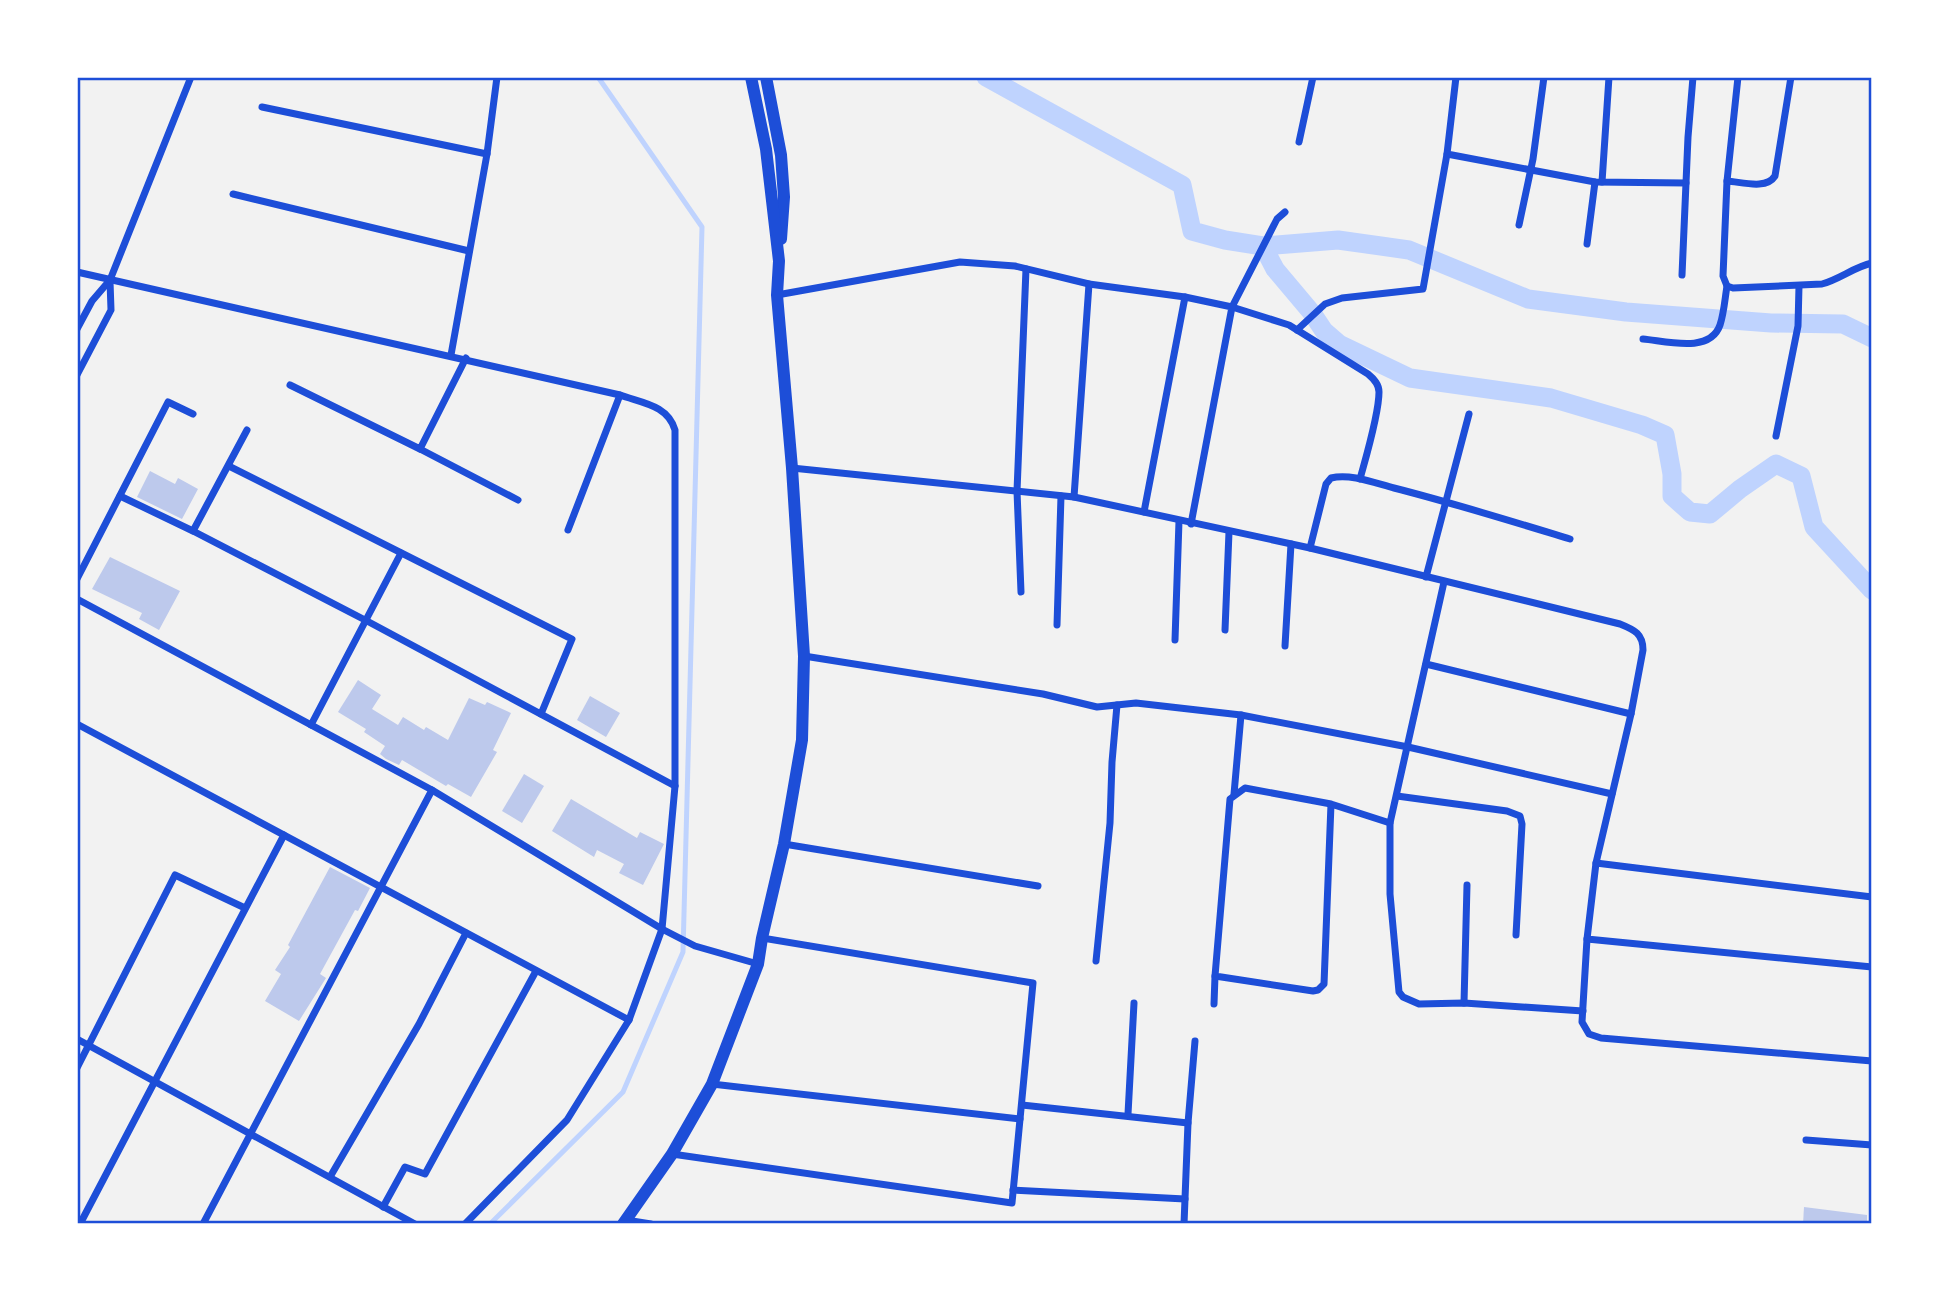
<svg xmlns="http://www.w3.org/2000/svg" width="1949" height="1301" font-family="'Playfair Display',serif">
  <rect width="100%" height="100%" fill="#f2f2f2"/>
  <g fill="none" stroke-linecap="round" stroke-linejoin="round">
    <polyline stroke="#bfd3fe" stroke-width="5" points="490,1224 623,1092 683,952 702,227 598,77"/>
    <g stroke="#bfd3fe" stroke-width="19">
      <polyline points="986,77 1182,185 1192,231 1225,240 1263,246 1275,269 1312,313 1324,331 1339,344 1410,378 1551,398 1642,425 1665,435 1672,474 1672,496 1690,512 1710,514 1740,489 1776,464 1801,476 1814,527 1872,590"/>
      <polyline points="1263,246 1338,240 1409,250 1528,299 1626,312 1771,323 1843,324 1872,338"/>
    </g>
  </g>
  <g fill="#bdc9ec">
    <polygon points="150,471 175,484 178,478 198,489 182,519 137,497"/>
    <polygon points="110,557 180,591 159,630 139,619 142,613 92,589"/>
    <polygon points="358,680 381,695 372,709 398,725 403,717 424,730 426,727 448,740 469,698 485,705 487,702 511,713 493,750 497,752 471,797 448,784 446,786 402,760 399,765 386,759 380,754 385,746 364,732 366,729 338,712"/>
    <polygon points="590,696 620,713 606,737 577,720"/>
    <polygon points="524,774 544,786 522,823 502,811"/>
    <polygon points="571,799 637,838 640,832 664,844 643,885 619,873 624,864 597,850 594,857 552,831"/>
    <polygon points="330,867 370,888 358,911 355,910 320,974 326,978 299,1021 265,1001 281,974 275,970 290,947 288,945"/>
    <polygon points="1804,1207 1867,1215 1867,1224 1803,1224"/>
  </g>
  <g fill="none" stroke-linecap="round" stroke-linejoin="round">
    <g stroke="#1d4ed8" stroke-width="7">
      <polyline points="1456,77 1447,154 1595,182 1686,183"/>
      <path d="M1738,77L1727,181L1723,276L1727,286L1733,288L1822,284C1840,279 1854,267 1872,263"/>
      <polyline points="262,107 487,154"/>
      <polyline points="1299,142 1313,77"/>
      <path d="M1727,181C1742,182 1766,190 1775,176L1791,77"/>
      <polyline points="1602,182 1609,77"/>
      <polyline points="233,194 469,251"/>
      <path d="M1285,212L1277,219L1232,307L1289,325L1368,374C1374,379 1379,384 1379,392C1379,414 1366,457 1360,479"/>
      <polyline points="1519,225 1533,159 1544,77"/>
      <polyline points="1587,244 1595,182"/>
      <path d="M77,272L620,395C642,403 668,405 675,430V786L662,929L629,1020L567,1120L465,1224"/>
      <polyline points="1682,275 1688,137 1693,77"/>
      <polyline points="777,295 960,262 1015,266 1089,284 1185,297 1232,307 1191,524"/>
      <polyline points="77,329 92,301 110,280 191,77"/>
      <polyline points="1297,330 1325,304 1342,298 1423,289 1447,154"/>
      <path d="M1643,339C1666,341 1710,354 1720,325C1724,313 1725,298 1727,286"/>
      <polyline points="451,355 487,154 497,77"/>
      <polyline points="77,375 111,310 110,281"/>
      <polyline points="290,385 420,449 466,358"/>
      <polyline points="247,430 193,531 367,621 675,786"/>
      <polyline points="1776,436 1798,326 1799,286"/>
      <polyline points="420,449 518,500"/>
      <polyline points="229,466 572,639 541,714"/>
      <path d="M792,468L1074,497L1310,548L1620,624C1635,630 1643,634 1643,650L1631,714L1596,863L1587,939L1872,967"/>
      <polyline points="120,496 193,531"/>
      <polyline points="1074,497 1089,284"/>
      <polyline points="1144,512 1185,297"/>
      <polyline points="568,530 620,395"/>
      <path d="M1310,548L1326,484L1331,478C1350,473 1375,483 1394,488C1453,503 1511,521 1570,539"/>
      <polyline points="1426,577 1469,414"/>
      <polyline points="77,579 168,402 193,414"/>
      <polyline points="1021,592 1017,491 1026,269"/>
      <polyline points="77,599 432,790 662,929 695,946 758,964"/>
      <polyline points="1057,625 1061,496"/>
      <polyline points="1225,630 1229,532"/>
      <polyline points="1175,640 1179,521"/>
      <polyline points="1285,646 1291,544"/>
      <polyline points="804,656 1043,694 1097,707 1136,703 1241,715 1408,747 1612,794"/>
      <polyline points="1426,664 1631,714"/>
      <polyline points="77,724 629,1020"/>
      <polyline points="311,725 401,553"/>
      <polyline points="1234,794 1241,715"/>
      <polyline points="1397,796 1507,811 1520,816 1522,824 1516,935"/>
      <polyline points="1331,804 1245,788 1230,799 1215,976 1313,991 1318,990 1324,984 1331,804 1390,823 1444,582"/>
      <polyline points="1390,823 1390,894 1399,992 1403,997 1419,1004 1464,1003 1583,1011"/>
      <polyline points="784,844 1038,886"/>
      <polyline points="1596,863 1872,897"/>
      <polyline points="1587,939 1582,1022 1589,1034 1601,1038 1872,1061"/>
      <polyline points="1096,961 1110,823 1112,762 1117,705"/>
      <polyline points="1464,1003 1467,885"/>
      <polyline points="1214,1004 1215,976"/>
      <polyline points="77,1039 415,1224"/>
      <polyline points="77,1068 175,875 245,908"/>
      <polyline points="712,1084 1020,1119"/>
      <polyline points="1022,1105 1188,1123"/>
      <polyline points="1128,1114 1134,1003"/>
      <polyline points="1806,1140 1872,1145"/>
      <polyline points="672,1154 1012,1203 1033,983 762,938"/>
      <polyline points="330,1177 419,1024 466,933"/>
      <polyline points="1013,1190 1185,1199"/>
      <polyline points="383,1207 405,1167 425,1174 536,971"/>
      <polyline points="626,1220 651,1224"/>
      <polyline points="80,1224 284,835"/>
      <polyline points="203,1224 432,790"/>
      <polyline points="1184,1224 1188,1123 1195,1041"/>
    </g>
    <g stroke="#1d4ed8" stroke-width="12">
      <polyline points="766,77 781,155 784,197 781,239"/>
      <polyline points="623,1224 672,1154 712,1084 758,964 762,938 784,844 802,740 804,656 792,468 777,295 779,261 766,149 751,77"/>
    </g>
  </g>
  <rect width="1949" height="1301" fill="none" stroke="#ffffff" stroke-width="158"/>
  <rect x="79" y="79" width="1791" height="1143" fill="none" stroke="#1d4ed8" stroke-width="2.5"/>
</svg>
